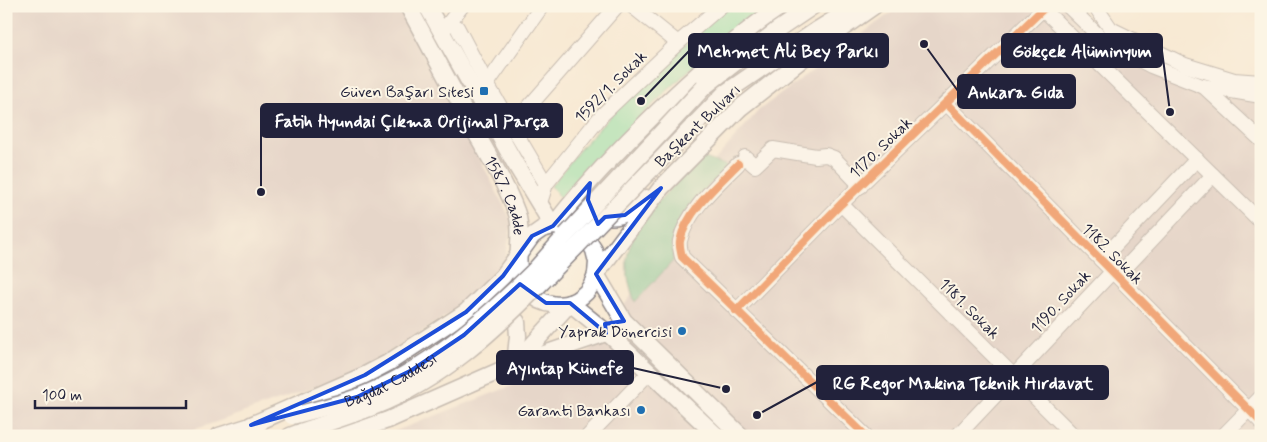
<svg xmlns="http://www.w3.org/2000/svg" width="1267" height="442" font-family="Mynerve,sans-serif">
  <rect width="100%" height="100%" fill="#fcf5e5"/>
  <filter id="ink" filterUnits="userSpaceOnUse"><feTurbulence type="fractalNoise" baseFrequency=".02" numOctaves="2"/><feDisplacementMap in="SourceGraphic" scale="10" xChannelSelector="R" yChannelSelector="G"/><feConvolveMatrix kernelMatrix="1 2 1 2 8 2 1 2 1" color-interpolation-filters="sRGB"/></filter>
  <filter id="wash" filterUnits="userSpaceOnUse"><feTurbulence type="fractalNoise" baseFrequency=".0096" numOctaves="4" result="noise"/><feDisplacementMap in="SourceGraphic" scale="20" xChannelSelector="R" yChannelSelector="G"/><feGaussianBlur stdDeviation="1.12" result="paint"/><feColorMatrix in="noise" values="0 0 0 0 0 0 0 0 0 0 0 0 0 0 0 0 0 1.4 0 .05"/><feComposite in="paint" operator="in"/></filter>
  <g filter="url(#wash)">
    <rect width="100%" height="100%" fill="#f8e9d3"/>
    <g fill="#d1bfbd">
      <polygon points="6,6 402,6 512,222 504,264 449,314 362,371 176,436 6,436"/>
      <polygon points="900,6 1073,6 1104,41 1202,86 1261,93 1261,436 383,436 583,358 631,296 627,260 759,110"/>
    </g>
    <path fill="#88e0a4" stroke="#558170" d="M727,6H767C691,62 626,131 560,197L551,186L581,148L628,97Z"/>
    <path fill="#6ebe8a" stroke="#487062" d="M702,157L730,167C708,187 681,206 674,237C672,244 673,253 673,261L635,302C630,287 624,270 628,253C635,219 678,181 702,157Z"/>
  </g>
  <g filter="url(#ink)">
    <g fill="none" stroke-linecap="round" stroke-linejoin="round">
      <g stroke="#8d8687" stroke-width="16">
        <g id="minor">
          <polyline points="632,6 678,43"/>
          <polyline points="1068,6 1104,41 1151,66 1202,86 1261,96"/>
          <polyline points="1095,6 1111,29 1185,65 1234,80 1261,82"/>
          <polyline points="1043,9 1261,222"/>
          <polyline points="457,27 487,84 546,184"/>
          <polyline points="441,33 462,6"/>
          <polyline points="487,84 542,6"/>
          <polyline points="1203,86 1261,140"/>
          <polyline points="946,103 1261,422"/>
          <polyline points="512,126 617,6"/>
          <polyline points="745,157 755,166 773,149 816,156 826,155 834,158 861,186"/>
          <path d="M738,164C718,184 686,212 680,241C679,246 681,252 682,257L866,436"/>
          <polyline points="540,203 546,184 602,115 678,43 721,6"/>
          <polyline points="841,204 1074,436"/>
          <polyline points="1101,260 1197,159"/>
          <polyline points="736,311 841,204 1046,6"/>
          <polyline points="588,436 650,372"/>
          <polyline points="957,436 1112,272 1127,266 1213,175"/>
          <polyline points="1223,436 1261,397"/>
        </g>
      </g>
      <g stroke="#8d8687" stroke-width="19">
        <g id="major">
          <path id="s1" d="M408,6C431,49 454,91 476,133C490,158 506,184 516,211C526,236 509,271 528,291C541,306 566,310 582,296C589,291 593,283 596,274L661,188L740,108L834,34L874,6"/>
          <polyline points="427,6 516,165 553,226"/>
          <polyline points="704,87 776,31 813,6"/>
          <polyline points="725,93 817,30 856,6"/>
          <path d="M595,215C623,220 625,214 646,198"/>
          <path d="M553,226C593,174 639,128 687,84C717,57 747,28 782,6"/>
          <polyline points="533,272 566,235"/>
          <polyline points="596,274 624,321 741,436"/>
          <polyline points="542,282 578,245"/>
          <polyline points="570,303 612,337 717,436"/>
          <polyline points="501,306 504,306 517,322 518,336 515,364"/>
          <polyline points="517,362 570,303"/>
          <polyline points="251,425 365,375 388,363 466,312 503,276 532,236 542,229 553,226 566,227 578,231 587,239 594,250 597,262 596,274"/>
          <polyline points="219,436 260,423"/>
          <polyline points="290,436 303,431"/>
          <polyline points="340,436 388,420 515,364 606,333"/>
        </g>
      </g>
      <use href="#minor" stroke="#fff" stroke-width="14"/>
      <use href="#major" stroke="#fff" stroke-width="16"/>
      <g stroke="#8d8687" stroke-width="19" stroke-linecap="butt">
        <g id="major-bridge">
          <polyline points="566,235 704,87"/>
          <polyline points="578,245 725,93"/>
          <path id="s2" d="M292,416C313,410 337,405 358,397C425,371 482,322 533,272"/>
          <path d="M303,431C327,423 352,415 375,406C441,380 494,331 542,282"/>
        </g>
      </g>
      <use href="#major-bridge" stroke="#fff" stroke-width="16"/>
      <g stroke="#fcf5e5" stroke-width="11">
        <g id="cycleway">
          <polyline points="946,103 1261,422"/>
          <path d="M738,164C718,184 686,212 680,241C679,246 681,252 682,257L866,436"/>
          <polyline points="736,311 841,204 1046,6"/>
        </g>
      </g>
      <use href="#cycleway" stroke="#e8590c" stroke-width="8"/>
    </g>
  </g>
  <path d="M0 0H1267V442H0ZM590,183L588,200L598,224L605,217L625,215L661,188L596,274L624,321L605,324L606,333L570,303H546L520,284L464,335L412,370L357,397L251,425L365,375L466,312L503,276L532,236L553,226Z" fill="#f8e9d3" fill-opacity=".55" fill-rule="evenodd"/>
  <path fill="none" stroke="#1d4ed8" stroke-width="4" stroke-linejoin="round" d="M590,183L588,200L598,224L605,217L625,215L661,188L596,274L624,321L605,324L606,333L570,303H546L520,284L464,335L412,370L357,397L251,425L365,375L466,312L503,276L532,236L553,226Z"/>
  <g fill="#1f6fb2" stroke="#fcf5e5" stroke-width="2">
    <rect x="479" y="86" width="10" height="10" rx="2.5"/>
    <circle cx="682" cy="331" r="5"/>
    <circle cx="641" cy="410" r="5"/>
  </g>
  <g text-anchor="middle" stroke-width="4" stroke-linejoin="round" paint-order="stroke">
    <g font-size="16" fill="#22223b" stroke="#fcf5e5">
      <text transform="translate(610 86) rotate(-45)" y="6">1592/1. Sokak</text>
      <text transform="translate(697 125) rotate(-44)" y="6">Başkent Bulvarı</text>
      <text transform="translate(880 147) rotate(-44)" y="6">1170. Sokak</text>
      <text dy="6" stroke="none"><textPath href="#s1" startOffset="214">1587. Cadde</textPath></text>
      <text transform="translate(1113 253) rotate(45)" y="6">1182. Sokak</text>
      <text transform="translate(1060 301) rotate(-47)" y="6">1190. Sokak</text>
      <text transform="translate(970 308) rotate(45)" y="6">1181. Sokak</text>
      <text dy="6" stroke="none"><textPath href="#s2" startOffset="105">Bağdat Caddesi</textPath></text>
    </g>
    <g font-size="16" fill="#22223b" stroke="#fcf5e5" text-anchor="end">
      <text x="474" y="97">Güven Başarı Sitesi</text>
      <text x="672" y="337">Yaprak Dönercisi</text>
      <text x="631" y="416">Garanti Bankası</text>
    </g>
  </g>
  <path fill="none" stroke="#22223b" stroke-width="2" d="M1170 112L1162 51M641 101L689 51M924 44L958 91M261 192L261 121M726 389L633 368M757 415L817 382"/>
  <g fill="#22223b" stroke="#fcf5e5" stroke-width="2">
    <circle cx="1170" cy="112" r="5"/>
    <circle cx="641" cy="101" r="5"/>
    <circle cx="924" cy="44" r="5"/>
    <circle cx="261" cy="192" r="5"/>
    <circle cx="726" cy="389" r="5"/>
    <circle cx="757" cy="415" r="5"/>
  </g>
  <g fill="#22223b" stroke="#22223b" stroke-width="2">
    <rect x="1002" y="34" width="160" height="33" rx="5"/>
    <rect x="689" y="34" width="199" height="33" rx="5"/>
    <rect x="958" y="75" width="117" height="33" rx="5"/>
    <rect x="261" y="104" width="301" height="33" rx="5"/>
    <rect x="497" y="351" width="136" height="33" rx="5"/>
    <rect x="817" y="366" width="291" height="33" rx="5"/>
  </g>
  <g font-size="18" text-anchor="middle" font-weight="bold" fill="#fff">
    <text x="1082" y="57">Gökçek Alüminyum</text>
    <text x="788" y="57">Mehmet Ali Bey Parkı</text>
    <text x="1016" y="98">Ankara Gıda</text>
    <text x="412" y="127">Fatih Hyundai Çıkma Orijinal Parça</text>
    <text x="565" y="374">Ayıntap Künefe</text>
    <text x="963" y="389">RG Regor Makina Teknik Hırdavat</text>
  </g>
  <rect width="1267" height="442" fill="none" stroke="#fcf5e5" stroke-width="25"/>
  <path d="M35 400v8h151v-8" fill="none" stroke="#22223b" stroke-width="2.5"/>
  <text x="42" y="400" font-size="15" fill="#22223b" stroke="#fcf5e5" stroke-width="4" paint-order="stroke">100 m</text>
</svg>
